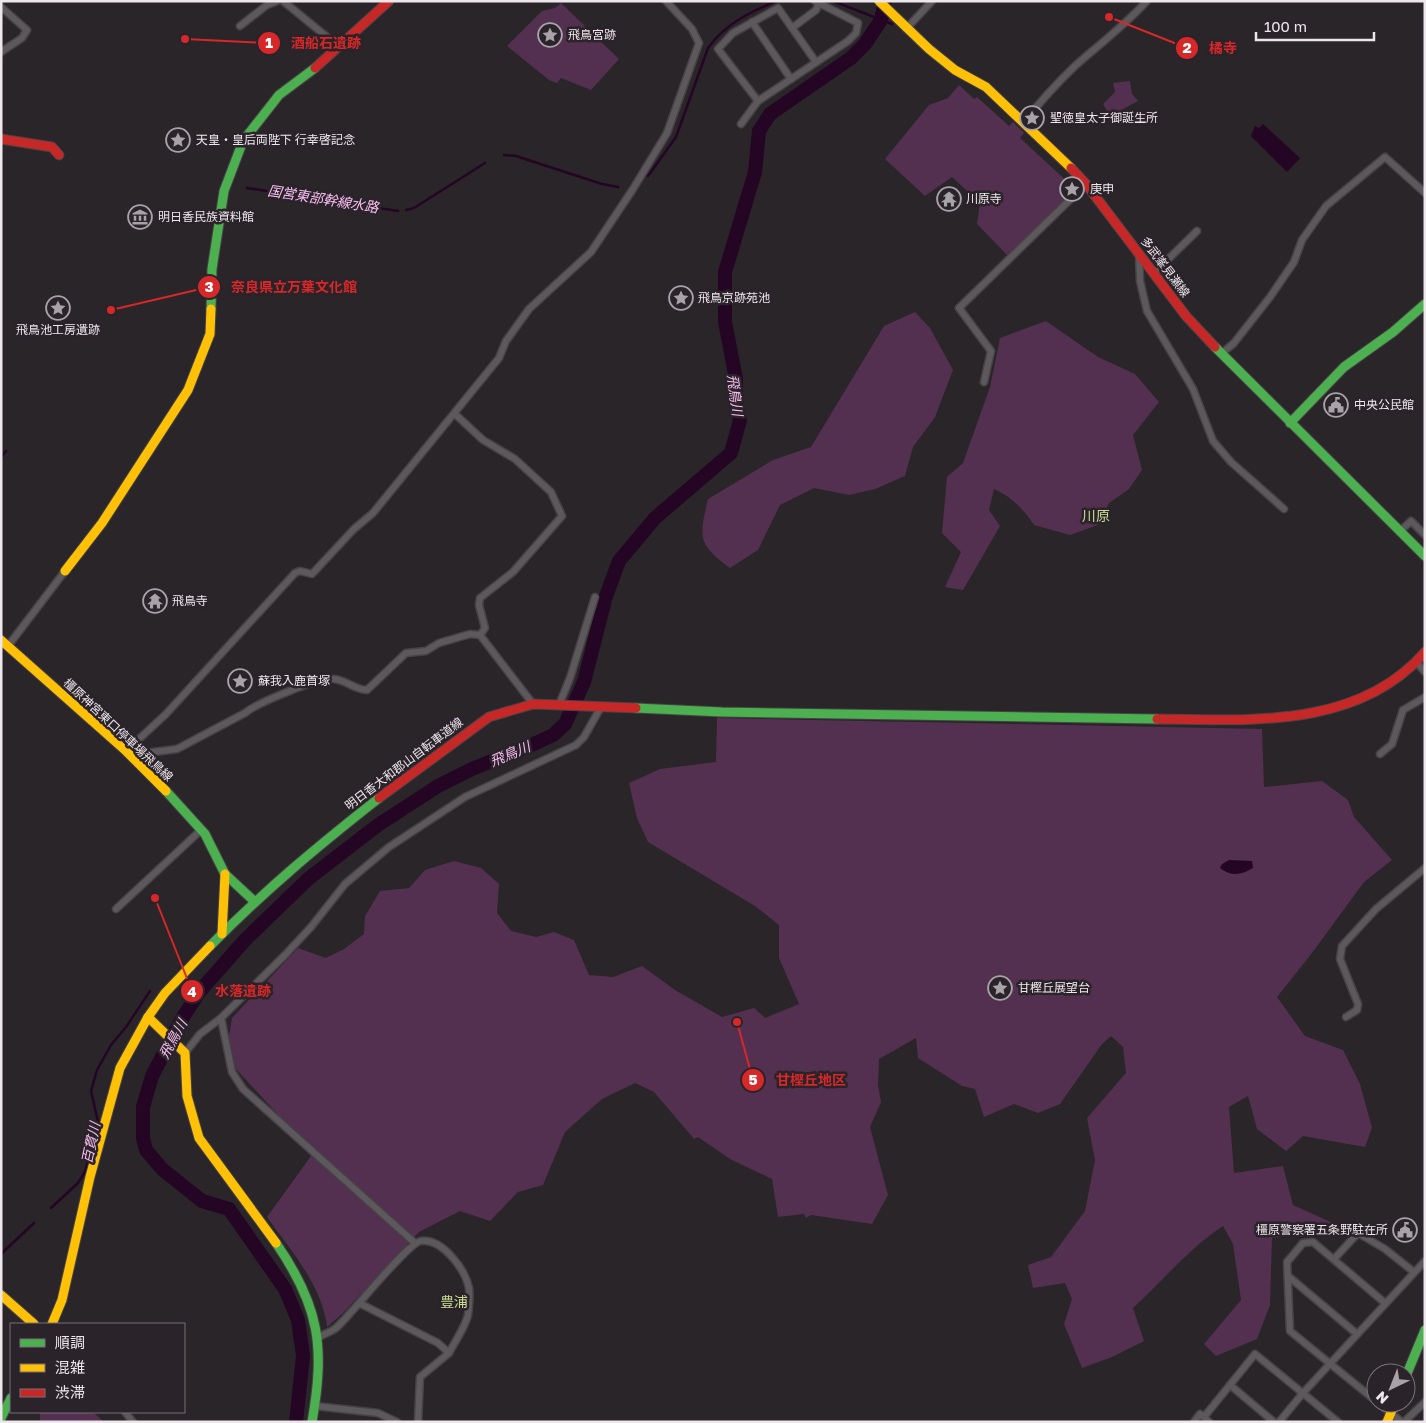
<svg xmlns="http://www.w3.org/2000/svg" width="1426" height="1423" font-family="'Golos Text','Noto Sans JP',sans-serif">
  <rect width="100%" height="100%" fill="#292529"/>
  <g fill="#53304f">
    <polygon points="561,3 619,59 591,90 561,78 557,83 549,80 507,46 542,11 555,8"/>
    <polygon points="1130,81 1132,94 1138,101 1110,116 1103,104 1115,92 1113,83"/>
    <polygon points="959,85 974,99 977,97 1009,126 1013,122 1024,133 1020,138 1071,185 1068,188 1072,192 1008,256 977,224 980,203 952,177 925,196 885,159 929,105 948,98"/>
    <path d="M915,312L930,328L953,370L935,417L913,447L905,476L875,489L849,495L814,488L780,505L758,550L730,568C697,544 699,537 708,499L773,460L811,447L884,326Z"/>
    <path d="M1046,321L1098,357L1135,374L1159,402L1133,435L1142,470L1129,489L1109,503L1098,525L1070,535L1034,525C1024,510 1011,496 994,489L989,510L1000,526L963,590L945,587L961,552L942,533L947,477L963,463L990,387L1000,338Z"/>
    <path d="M717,718L1262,729L1264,787L1322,781L1348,800L1354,817L1392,860L1364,882L1312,953L1277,997L1305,1036L1343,1050L1360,1084L1372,1128L1365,1147L1303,1136L1286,1151L1257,1129L1248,1096L1229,1107L1234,1173L1283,1166L1293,1205L1335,1224L1322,1231L1272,1238L1270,1305L1257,1339L1216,1356L1204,1344L1241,1300L1233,1244L1223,1226C1189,1248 1163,1281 1133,1308L1144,1341L1112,1357L1082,1368L1064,1324L1072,1299L1065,1283L1033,1288L1028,1265L1051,1257L1085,1211L1095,1160L1087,1118L1126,1073L1123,1047L1111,1036L1102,1044L1060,1104L1038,1113L1014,1104L984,1117L975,1089L962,1086L918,1058L916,1038L879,1059L878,1085L881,1102L870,1127L888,1195L872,1224L811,1215L806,1218L804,1214L778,1217L772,1179L730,1159L698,1137L694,1139L654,1092L635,1083L602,1099L565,1132L543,1185L518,1192L490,1221L460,1211L419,1232L343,1313L327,1327C322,1285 291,1251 267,1217L316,1149L282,1119L236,1069L229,1036L232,1018L298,948L326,958L344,949L364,934L365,916L380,891L409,888L425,870L454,861L481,868L499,884L497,913L511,931L536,937L554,932L574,940L589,975L613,977L642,966L675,990L722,1017L754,1008L765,1018L799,1004L779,958V925L755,906L648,842L637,818L629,783L660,769L716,762Z"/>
    <polygon points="40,1412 93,1412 104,1422 40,1422"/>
  </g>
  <g fill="#250524">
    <polygon points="1263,124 1300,158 1287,172 1251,136 1255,126 1259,128"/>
    <path d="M1229,860L1252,861L1253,868C1241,875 1231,877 1220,868L1222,864Z"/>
  </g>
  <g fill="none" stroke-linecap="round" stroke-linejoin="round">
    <g stroke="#250524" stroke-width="2.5">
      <polyline points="833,1 892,24"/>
      <polyline points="504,155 516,156 602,184 618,187"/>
      <path d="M648,176L676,137L708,48C725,24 749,13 776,1"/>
      <polyline points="247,188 398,211"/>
      <polyline points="406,210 414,208 485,163"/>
      <polyline points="1,457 6,451"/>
      <polyline points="51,1208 78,1183 85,1172 98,1122 91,1091 97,1070 111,1045 126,1027 150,991"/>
      <polyline points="1,1254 34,1223"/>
    </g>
    <polyline stroke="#250524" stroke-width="14" points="296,1422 303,1356 298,1320 285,1289 229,1209 202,1201 162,1169 146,1150 143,1138 143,1107 152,1076 183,1017 200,991 245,940 308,879 378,825 438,786 472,769 536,743 553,735 565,724 584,682 606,596 619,561 655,518 731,453 740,420 736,404 736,379 725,322 725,272 755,172 759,131 770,114 851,58 865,44 881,20 885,1"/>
    <g stroke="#464246" stroke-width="9">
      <g id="street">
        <polyline points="283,1 338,46"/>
        <polyline points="1,7 27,30 22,38 1,52"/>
        <polyline points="752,22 791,79"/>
        <polyline points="240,26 267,5 277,1"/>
        <polyline points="792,28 816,10 819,3"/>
        <polyline points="906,29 932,1"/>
        <polyline points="758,101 718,49 733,33 778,8 816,62"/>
        <path d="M1024,122C1040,102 1057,83 1076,65C1100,44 1125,25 1147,1"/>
        <polyline points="741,124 758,101 848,41 856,33 858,23 815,1"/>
        <polyline points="1139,253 1140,281 1147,311 1193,389 1213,441 1231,462 1284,509"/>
        <polyline points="1154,273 1197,231"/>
        <polyline points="1221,354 1234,343 1270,297 1294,262 1302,240 1326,206 1385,157 1425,193"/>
        <polyline points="984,382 991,351 959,308 1086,184"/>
        <polyline points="455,414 483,440 515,459 551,492 562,516 513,572 480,598 479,605 485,628 480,635"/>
        <polyline points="1399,532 1411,521 1425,535"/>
        <polyline points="8,646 65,571"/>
        <polyline points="1417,663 1425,672"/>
        <polyline points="559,705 570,678 595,597"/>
        <polyline points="126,751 166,714 295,573 300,571 312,574 354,529 373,513 499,358 506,341 529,309 591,252 633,189 667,133 699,43 692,29 666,1"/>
        <polyline points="1380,754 1392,744 1403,710 1425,697"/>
        <path d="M132,757L138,754L177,749L245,713C257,703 319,677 334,679C346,680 355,690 367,690L406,653L426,651L439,643L470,634L480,635L533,704"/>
        <polyline points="116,909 201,830"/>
        <polyline points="1346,1017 1357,1010 1358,1004 1340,959 1342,946 1376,909 1425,868"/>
        <polyline points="221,1018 232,1072 243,1089 415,1243"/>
        <polyline points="185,1053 200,1034 221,1018 285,955 311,927 345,884 389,847 465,797 576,745 584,737 601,707"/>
        <polyline points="1334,1259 1358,1233 1385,1249 1414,1272"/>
        <polyline points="1288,1276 1357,1334"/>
        <path d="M319,1337C324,1334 331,1332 336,1328C351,1315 408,1242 421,1241C442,1238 465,1269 469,1288C470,1296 469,1307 468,1315C465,1328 455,1341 449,1353L438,1343L359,1303"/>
        <polyline points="1230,1385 1274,1422"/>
        <polyline points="1376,1401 1290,1331 1287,1262 1303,1243 1313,1242 1385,1303"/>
        <polyline points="1378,1403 1402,1422"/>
        <polyline points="315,1406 378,1413 397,1422"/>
        <polyline points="125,1412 133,1422"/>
        <polyline points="418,1422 420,1377 449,1353"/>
        <polyline points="1194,1422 1200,1414 1204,1417"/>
        <polyline points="1209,1422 1204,1417 1255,1354 1338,1422"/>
        <polyline points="1279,1422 1303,1393 1425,1261"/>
        <polyline points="1404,1422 1425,1402"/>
      </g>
    </g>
    <g stroke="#464246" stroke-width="11">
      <g id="fast">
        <polyline points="211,309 212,269 224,191 243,141 279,95 315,68"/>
        <polyline points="1215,347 1425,556"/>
        <polyline points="1290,423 1344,367 1393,332 1425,304"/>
        <polyline points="636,708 722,712 1157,719"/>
        <polyline points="166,791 205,834 225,874 254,901"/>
        <path d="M210,946C265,890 318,846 379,798"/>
        <path d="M276,1243C320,1307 325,1347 312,1422"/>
        <polyline points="1406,1376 1425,1330"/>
        <polyline points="1,1418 11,1398"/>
      </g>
    </g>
    <g stroke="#464246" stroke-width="11">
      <g id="slow">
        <polyline points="879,1 929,49 955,70 986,87 1071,168"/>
        <polyline points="65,571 102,523 188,390 210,334 211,309"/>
        <polyline points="1,640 126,751 166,791"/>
        <polyline points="222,934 225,874"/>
        <polyline points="148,1017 185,1053 187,1096 199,1138 276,1243"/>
        <polyline points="1,1295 34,1324"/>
        <polyline points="52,1324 62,1300 90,1177 120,1068 148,1017 165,993 210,946"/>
        <polyline points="1387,1422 1395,1403"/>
      </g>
    </g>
    <g stroke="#464246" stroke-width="11">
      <g id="jam">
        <polyline points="315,68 389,1"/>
        <polyline points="1,139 52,147 59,155"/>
        <polyline points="1071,168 1086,184 1186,316 1215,347"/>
        <path d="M1157,719C1250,720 1358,729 1425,652"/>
        <polyline points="379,798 489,717 533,704 636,708"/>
      </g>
    </g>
    <use href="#street" stroke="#5c585c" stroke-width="6"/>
    <use href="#fast" stroke="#4caf50" stroke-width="9"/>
    <use href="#slow" stroke="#ffc107" stroke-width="9"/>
    <use href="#jam" stroke="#c62828" stroke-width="9"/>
  </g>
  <defs>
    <g id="sight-ring" transform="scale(1.25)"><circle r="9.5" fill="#2b232a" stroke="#a8a3a8" stroke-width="1.5"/><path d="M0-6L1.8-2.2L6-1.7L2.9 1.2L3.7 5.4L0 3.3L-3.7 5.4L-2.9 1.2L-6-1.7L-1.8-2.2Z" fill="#a8a3a8"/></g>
    <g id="temple-ring" transform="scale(1.25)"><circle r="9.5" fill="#2b232a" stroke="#a8a3a8" stroke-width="1.5"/><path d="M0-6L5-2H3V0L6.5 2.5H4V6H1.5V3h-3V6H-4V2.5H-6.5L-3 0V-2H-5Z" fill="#a8a3a8"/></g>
    <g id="museum-ring" transform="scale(1.25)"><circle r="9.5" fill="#2b232a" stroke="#a8a3a8" stroke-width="1.5"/><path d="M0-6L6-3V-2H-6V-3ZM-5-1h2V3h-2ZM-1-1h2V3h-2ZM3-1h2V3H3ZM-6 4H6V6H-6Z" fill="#a8a3a8"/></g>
    <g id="civic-ring" transform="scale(1.25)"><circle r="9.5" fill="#2b232a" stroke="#a8a3a8" stroke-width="1.5"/><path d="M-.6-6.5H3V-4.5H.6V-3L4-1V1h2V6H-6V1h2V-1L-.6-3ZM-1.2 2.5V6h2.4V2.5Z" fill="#a8a3a8"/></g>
  </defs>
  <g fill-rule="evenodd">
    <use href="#sight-ring" x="550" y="35"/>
    <use href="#sight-ring" x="1032" y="118"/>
    <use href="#sight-ring" x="178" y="140"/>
    <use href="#sight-ring" x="1072" y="189"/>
    <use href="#temple-ring" x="949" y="199"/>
    <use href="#museum-ring" x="140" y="217"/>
    <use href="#sight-ring" x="681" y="298"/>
    <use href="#sight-ring" x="58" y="308"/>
    <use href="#civic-ring" x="1336" y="405"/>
    <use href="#temple-ring" x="155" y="601"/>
    <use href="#sight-ring" x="240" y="681"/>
    <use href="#sight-ring" x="1000" y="988"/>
    <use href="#civic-ring" x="1405" y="1230"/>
  </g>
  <g text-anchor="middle" stroke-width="5" stroke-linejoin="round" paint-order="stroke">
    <g font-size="12" fill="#ede7ec" stroke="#2b232a" text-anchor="start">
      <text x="568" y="39">飛鳥宮跡</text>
      <text x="1050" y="122">聖徳皇太子御誕生所</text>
      <text x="196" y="144">天皇・皇后両陛下 行幸啓記念</text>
      <text x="1090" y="193">庚申</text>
      <text x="966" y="203">川原寺</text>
      <text x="158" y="221">明日香民族資料館</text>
      <text x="698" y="302">飛鳥京跡苑池</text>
      <text x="58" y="334" text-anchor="middle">飛鳥池工房遺跡</text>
      <text x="1354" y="409">中央公民館</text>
      <text x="172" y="605">飛鳥寺</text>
      <text x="258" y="685">蘇我入鹿首塚</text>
      <text x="1018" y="992">甘樫丘展望台</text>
      <text x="1388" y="1234" text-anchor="end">橿原警察署五条野駐在所</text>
    </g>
    <g font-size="12" fill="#ede7ec" stroke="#2b232a">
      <text transform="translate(1165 267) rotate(53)" y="4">多武峯見瀬線</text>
      <text transform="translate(118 730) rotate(43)" y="4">橿原神宮東口停車場飛鳥線</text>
      <text transform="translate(404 764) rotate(-37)" y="4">明日香大和郡山自転車道線</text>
    </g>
    <g font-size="14" font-style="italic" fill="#fabff2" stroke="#2b232a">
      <text transform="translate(323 199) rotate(9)" y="5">国営東部幹線水路</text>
      <text transform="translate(735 395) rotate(82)" y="5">飛鳥川</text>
      <text transform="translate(510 754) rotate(-23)" y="5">飛鳥川</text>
      <text transform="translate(173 1039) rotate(-61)" y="5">飛鳥川</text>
      <text transform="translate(91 1143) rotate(-78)" y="5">百貫川</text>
    </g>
    <g font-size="14" fill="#c9dd92" stroke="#2b232a">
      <text x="1096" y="521">川原</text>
      <text x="454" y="1307">豊浦</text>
    </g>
  </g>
  <path fill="none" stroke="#d62828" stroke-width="2" d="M185 39L269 43M1109 17L1187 48M111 310L209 287M155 898L192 991M737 1022L753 1080"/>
  <g fill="#d62828" stroke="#2b232a" stroke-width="2">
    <circle cx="185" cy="39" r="5"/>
    <circle cx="1109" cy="17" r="5"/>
    <circle cx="111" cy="310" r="5"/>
    <circle cx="155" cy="898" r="5"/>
    <circle cx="737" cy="1022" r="5"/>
    <circle cx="269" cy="43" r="12"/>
    <circle cx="1187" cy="48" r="12"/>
    <circle cx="209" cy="287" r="12"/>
    <circle cx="192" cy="991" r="12"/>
    <circle cx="753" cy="1080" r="12"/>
  </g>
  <g font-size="15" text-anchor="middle" font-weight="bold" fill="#fff">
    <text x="269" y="48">1</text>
    <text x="1187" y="53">2</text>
    <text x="209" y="292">3</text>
    <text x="192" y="997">4</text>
    <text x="753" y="1085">5</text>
  </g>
  <g font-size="14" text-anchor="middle" font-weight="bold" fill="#d62828" stroke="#2b232a" stroke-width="5" stroke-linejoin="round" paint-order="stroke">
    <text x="326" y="48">酒船石遺跡</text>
    <text x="1223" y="53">橘寺</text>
    <text x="294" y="292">奈良県立万葉文化館</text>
    <text x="243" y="996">水落遺跡</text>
    <text x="811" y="1085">甘樫丘地区</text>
  </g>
  <rect width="1426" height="1423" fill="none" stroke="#ede7ec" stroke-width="5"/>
  <rect x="10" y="1323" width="175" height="90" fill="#2b232a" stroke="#797178"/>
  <rect x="20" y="1339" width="25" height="8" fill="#4caf50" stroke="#797178"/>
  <text x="55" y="1348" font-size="15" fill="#ede7ec">順調</text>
  <rect x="20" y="1364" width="25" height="8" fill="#ffc107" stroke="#797178"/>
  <text x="55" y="1373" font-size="15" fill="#ede7ec">混雑</text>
  <rect x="20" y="1389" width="25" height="8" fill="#c62828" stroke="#797178"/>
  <text x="55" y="1398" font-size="15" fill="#ede7ec">渋滞</text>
  <g transform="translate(1391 1388) rotate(223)"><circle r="24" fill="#2b232a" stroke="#797178"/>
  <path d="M0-4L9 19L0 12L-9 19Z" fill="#a8a3a8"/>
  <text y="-8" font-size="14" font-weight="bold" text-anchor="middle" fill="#ede7ec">N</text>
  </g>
  <path d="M1256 32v8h118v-8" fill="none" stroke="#ede7ec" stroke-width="2.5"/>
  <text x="1264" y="32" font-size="15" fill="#ede7ec" stroke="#2b232a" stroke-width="4" paint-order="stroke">100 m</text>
</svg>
